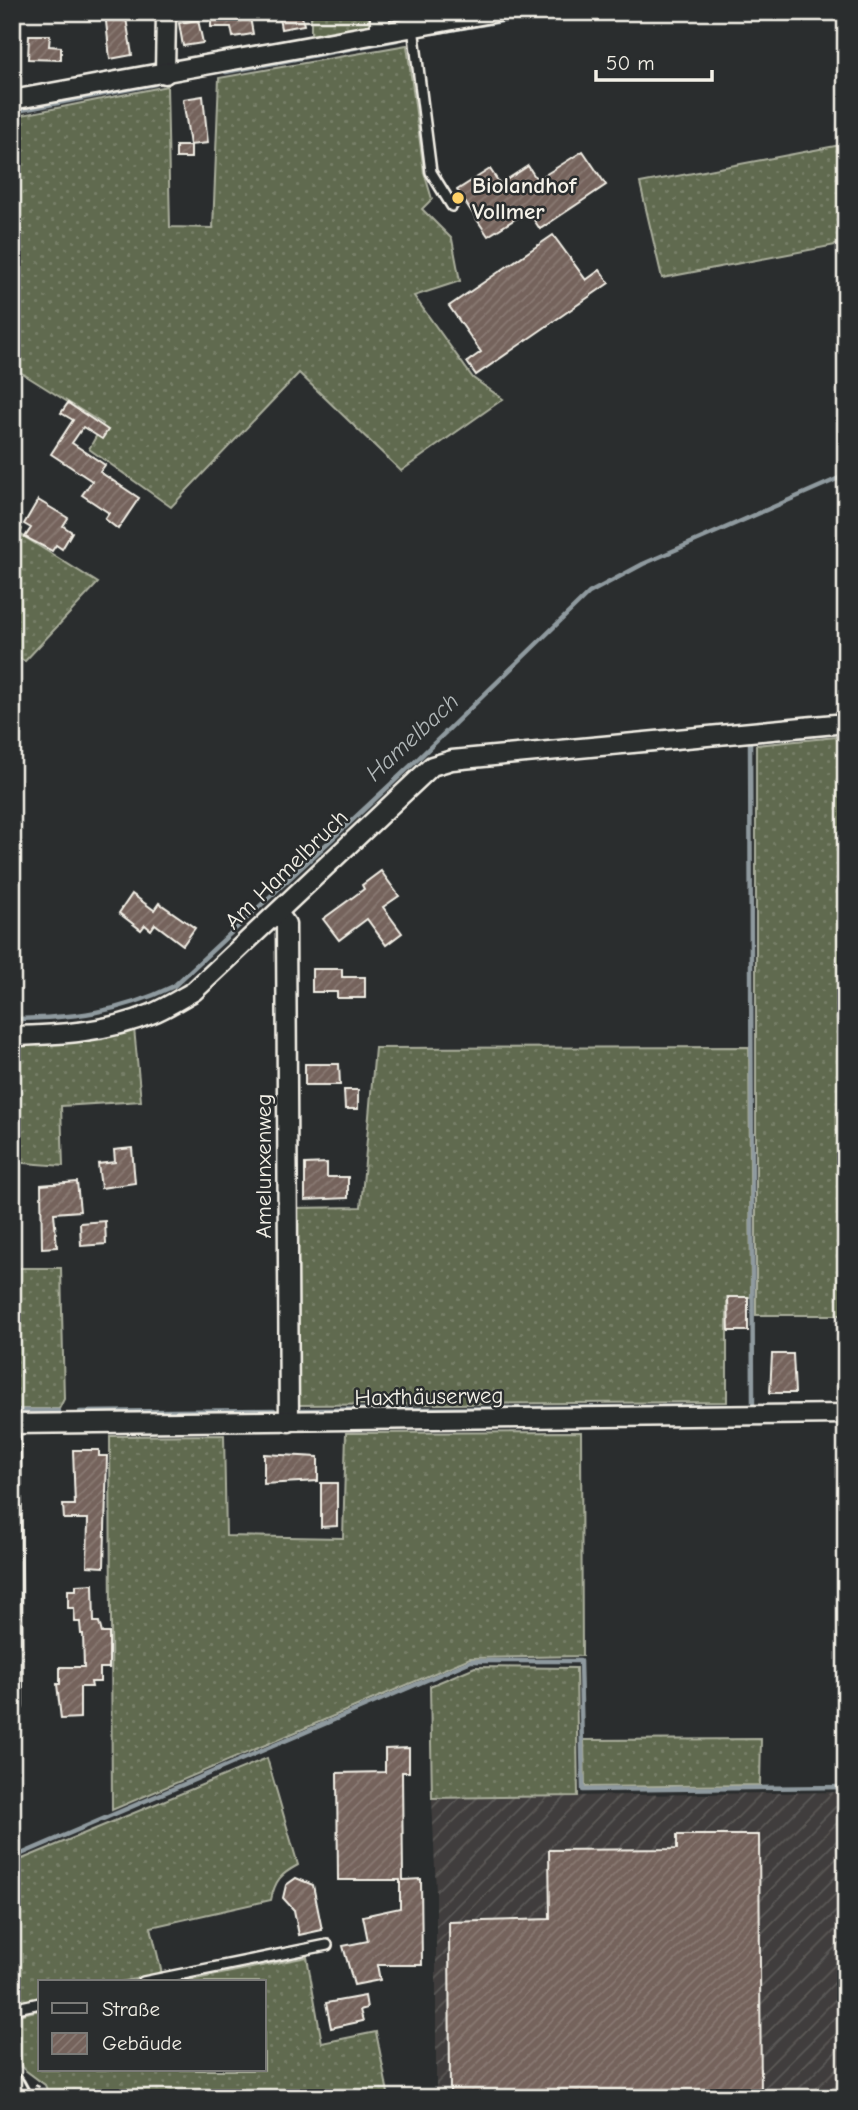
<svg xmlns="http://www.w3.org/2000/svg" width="858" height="2110" font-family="'Comic Neue',sans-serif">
  <defs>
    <pattern id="industrial-furrows" width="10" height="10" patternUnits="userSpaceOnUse" patternTransform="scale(1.75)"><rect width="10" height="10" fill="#403d3c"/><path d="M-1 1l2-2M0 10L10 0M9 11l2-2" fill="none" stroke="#5c5a58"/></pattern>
    <pattern id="grass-dots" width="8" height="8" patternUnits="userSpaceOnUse" patternTransform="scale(1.75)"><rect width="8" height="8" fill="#616a50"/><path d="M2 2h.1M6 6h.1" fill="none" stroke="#788069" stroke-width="1.8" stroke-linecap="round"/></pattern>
    <pattern id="building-hatch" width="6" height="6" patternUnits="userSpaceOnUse" patternTransform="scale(1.75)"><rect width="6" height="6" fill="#75635c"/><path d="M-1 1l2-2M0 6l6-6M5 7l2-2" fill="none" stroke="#897a73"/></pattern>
  </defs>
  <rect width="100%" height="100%" fill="#2a2d2e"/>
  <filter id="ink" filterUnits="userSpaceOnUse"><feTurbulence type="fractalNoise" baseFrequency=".0143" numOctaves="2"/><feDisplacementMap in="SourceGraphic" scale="14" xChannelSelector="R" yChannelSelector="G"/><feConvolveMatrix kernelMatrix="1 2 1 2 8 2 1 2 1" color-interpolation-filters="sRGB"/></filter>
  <g filter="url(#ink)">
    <polygon fill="url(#industrial-furrows)" points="846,1792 846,2098 436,2098 436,1893 432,1798"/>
    <g fill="url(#grass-dots)" stroke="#aaae9c" stroke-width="2">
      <polygon points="311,12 376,12 367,29 311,38"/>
      <polygon points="407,45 424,172 432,199 422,209 452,239 460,281 414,296 473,378 503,399 401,471 299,373 171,507 89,449 103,424 12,367 12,117 167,86 170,227 213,228 219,78"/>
      <polygon points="846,144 846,243 662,278 640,183"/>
      <polygon points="12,522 22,529 20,534 98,583 25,661 12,656"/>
      <polygon points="846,736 846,1315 756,1315 756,745"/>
      <polygon points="134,1028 141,1101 61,1106 63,1166 12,1162 12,1044"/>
      <polygon points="749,1047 751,1297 727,1297 727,1402 298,1405 293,1208 361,1207 375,1048"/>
      <polygon points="12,1268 61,1268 64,1399 59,1409 12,1409"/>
      <polygon points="581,1432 582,1656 470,1658 112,1810 110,1436 224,1435 226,1536 343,1538 346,1433"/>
      <polygon points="475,1667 576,1668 578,1796 432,1798 430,1686"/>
      <polygon points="761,1739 760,1785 585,1787 584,1740"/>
      <path d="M267,1758L298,1865C281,1874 275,1880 271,1900L151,1927L162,1974L120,1982H40V1998L18,2002L15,1862Z"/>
      <polygon points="307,1957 322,2043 376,2032 389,2098 77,2098 49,2095 45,2085 21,2067 18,2015 40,2010 40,2070 264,2070 264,1982 181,1982"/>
    </g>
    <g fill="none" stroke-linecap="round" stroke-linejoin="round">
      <g stroke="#8f9a9f" stroke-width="4.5">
        <polyline points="391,18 392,12"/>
        <polyline points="433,33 553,12"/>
        <polyline points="226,72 397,40"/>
        <polyline points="12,112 155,84"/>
        <polyline points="634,752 846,732"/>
        <path d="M12,1019C73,1018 118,1013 174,986L419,758L589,593L643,564L846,475"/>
        <polyline points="302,1410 753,1406 750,741"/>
        <polyline points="12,1411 58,1411"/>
        <polyline points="80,1412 274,1410"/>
        <polyline points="12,1858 471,1661 580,1661 583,1790 846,1787"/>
        <polyline points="12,1891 13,2001"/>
      </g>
    </g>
    <g fill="url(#building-hatch)" stroke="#f4f1e8" stroke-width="2">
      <polygon points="105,12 125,12 132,55 110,59"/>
      <polygon points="211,12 249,12 253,34 233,37 231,27 211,27"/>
      <polygon points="278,12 301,12 304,25 281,29"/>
      <polygon points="198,20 203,43 183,46 179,23"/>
      <polygon points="29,35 50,35 49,46 61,47 61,60 28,59"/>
      <polygon points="203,96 208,143 190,145 183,99"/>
      <rect x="176" y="146" width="15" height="12"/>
      <polygon points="583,151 606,185 540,229 528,211 488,236 457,190 490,169 500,184 528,166 537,180"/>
      <polygon points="553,235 586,280 600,270 609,283 476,375 467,362 481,352 449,306"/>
      <polygon points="68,403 108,430 102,439 83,427 72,443 105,465 100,472 139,498 118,529 105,519 109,513 82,495 92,481 51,454 73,420 61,413"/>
      <polygon points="38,500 68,518 63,526 72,532 62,549 56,545 52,551 25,537 31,528 24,524"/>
      <polygon points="381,871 399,896 383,907 402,933 386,945 367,919 339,940 323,919 364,889 362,885"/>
      <polygon points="132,894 154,910 159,903 195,928 183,945 155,924 151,930 145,925 141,930 119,913"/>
      <polygon points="312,969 342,969 342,977 365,977 365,998 337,998 337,992 312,992"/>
      <polygon points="305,1064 339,1064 340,1085 305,1085"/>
      <polygon points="344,1090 358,1090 358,1109 345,1109"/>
      <polygon points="132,1148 135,1183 101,1188 98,1164 115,1162 114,1150"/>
      <polygon points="327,1163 327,1177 348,1177 348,1198 305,1200 305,1164"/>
      <polygon points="77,1182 80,1211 54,1213 57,1247 42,1248 41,1185"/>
      <polygon points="105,1221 106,1244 81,1246 80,1223"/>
      <polygon points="728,1297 748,1297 748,1331 729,1331"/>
      <polygon points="772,1354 793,1354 795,1393 770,1393"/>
      <polygon points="73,1450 99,1450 99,1456 107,1456 104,1567 87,1566 88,1519 64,1519 63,1505 75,1505"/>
      <polygon points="264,1454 318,1457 318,1481 264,1484"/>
      <polygon points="321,1483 337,1483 337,1526 321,1527"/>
      <polygon points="93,1584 94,1622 99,1622 102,1633 109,1633 109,1668 100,1668 100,1682 91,1682 92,1687 80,1687 80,1718 61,1719 57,1684 60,1684 60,1667 84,1667 83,1634 81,1634 80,1622 75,1622 74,1608 68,1608 68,1590 76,1590 76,1585"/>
      <polygon points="409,1748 409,1772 402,1772 403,1880 421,1879 422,1965 377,1965 380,1980 354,1985 343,1946 368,1941 363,1916 400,1908 400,1880 338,1880 337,1773 385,1772 385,1749"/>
      <polygon points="677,1835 759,1835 761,2098 540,2098 540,2090 516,2090 516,2098 450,2098 449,1922 550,1919 549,1850 677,1849"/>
      <polygon points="296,1878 313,1885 322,1930 299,1935 294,1910 283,1898 286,1885"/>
      <polygon points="365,1996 367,2008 360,2010 363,2021 331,2028 326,2003"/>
    </g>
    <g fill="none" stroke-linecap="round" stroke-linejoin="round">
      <g stroke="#f4f1e8" stroke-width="14">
        <g id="lane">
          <polyline points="413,27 431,172 452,206"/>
          <polyline points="15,1424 17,1706"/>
          <polyline points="143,1982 327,1945"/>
          <polyline points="12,2009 40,2003"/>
        </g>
      </g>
      <g stroke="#f4f1e8" stroke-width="23">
        <g id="street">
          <polyline points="380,12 380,33"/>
          <polyline points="165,74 166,12"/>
          <polyline points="12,100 497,12"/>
          <polyline points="278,913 286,924 289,1422"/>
          <path d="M12,1036C58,1035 108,1032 151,1014C166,1008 180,999 194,991L432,766L452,760L846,723"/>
          <polyline points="12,1424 846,1414"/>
        </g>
      </g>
      <g stroke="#f4f1e8" stroke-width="30">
        <polyline id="secondary" points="12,2087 18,2098"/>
      </g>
      <polyline stroke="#f4f1e8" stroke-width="2.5" stroke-dasharray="5 5" stroke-linecap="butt" points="35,2085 41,2088 40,2098"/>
      <use href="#lane" stroke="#2a2d2e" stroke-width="9"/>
      <use href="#street" stroke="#2a2d2e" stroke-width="18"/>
      <use href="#secondary" stroke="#2a2d2e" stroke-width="24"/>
    </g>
  </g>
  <circle fill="#ffd166" stroke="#2a2d2e" stroke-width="2.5" cx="458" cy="198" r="7"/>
  <g text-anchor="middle" stroke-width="5" stroke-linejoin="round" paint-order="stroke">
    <g font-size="23" font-weight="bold" fill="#f4f1e8" stroke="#2a2d2e" text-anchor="start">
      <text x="472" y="193">Biolandhof<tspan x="472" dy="26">Vollmer</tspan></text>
    </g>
    <g font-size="23" fill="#f4f1e8" stroke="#2a2d2e">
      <text transform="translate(286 869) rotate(-44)" y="8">Am Hamelbruch</text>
      <text transform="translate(263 1166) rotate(-90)" y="8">Amelunxenweg</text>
      <text transform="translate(429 1396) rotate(-1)" y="8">Haxthäuserweg</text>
    </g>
    <g font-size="24" font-style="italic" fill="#b1b7b8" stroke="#2a2d2e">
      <text transform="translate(412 737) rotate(-43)" y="8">Hamelbach</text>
    </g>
  </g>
  <rect width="858" height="2110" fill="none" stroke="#2a2d2e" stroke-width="42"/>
  <rect x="21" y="21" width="816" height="2068" fill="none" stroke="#f4f1e8" stroke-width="2.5" filter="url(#ink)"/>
  <rect x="38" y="1980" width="228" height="91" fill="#2a2d2e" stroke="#7b7b78" stroke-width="2"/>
  <rect x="52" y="2003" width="35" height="10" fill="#2a2d2e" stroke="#7b7b78" stroke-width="2"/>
  <text x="102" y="2016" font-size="21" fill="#f4f1e8">Straße</text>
  <rect x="52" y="2033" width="35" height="21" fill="url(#building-hatch)" stroke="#7b7b78" stroke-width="2"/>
  <text x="102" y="2050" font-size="21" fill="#f4f1e8">Gebäude</text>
  <path d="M596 70v10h116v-10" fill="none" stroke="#f4f1e8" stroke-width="3.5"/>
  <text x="606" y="70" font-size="21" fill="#f4f1e8" stroke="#2a2d2e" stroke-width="5" paint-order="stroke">50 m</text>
</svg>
